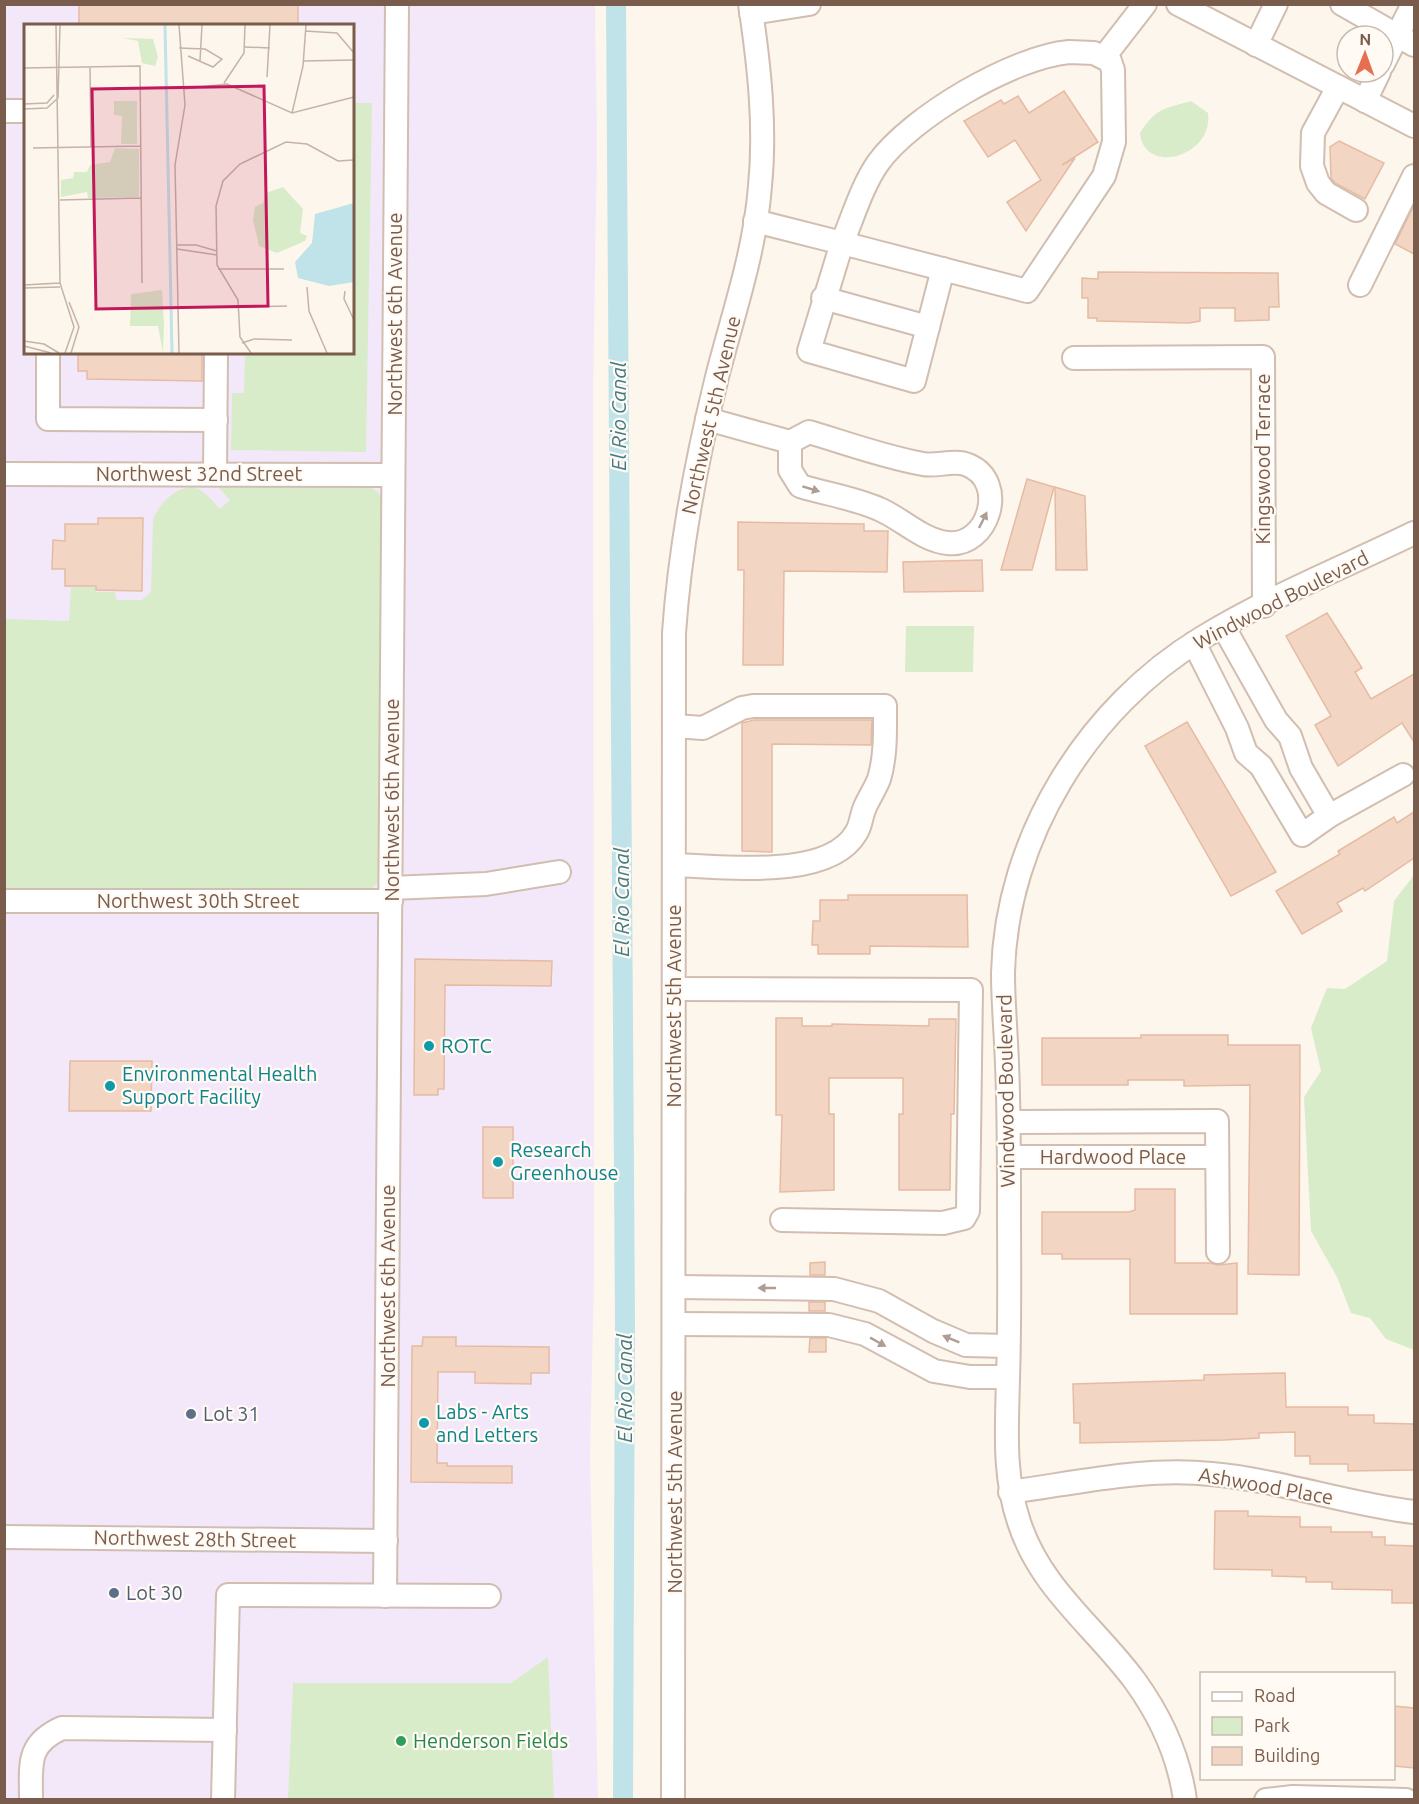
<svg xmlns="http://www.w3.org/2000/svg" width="1419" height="1804" font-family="Ubuntu,sans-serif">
  <rect width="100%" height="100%" fill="#fdf6ec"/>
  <path fill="#f3e8fa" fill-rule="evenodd" d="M5,5H595L597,146L593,393L594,1275L590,1458L598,1799L5,1800ZM26,26H352V352H26Z"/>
  <g fill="#d8ecc9">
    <path d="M1191,101L1208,113C1214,157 1144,176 1140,133C1157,107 1164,109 1191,101Z"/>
    <polygon points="353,103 372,103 366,452 231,450 232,393 244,393 245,353 352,352"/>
    <path d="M217,486H369L378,492L383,500L380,879L370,891L5,889V619L69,621L71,587H95L96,592H115L116,600H142L151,592L153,519C160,503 179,482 198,489C206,492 214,503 220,509L230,500Z"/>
    <polygon points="906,626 974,626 973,672 905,672"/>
    <polygon points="1414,875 1414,1350 1386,1339 1370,1318 1351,1313 1337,1277 1311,1231 1304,1097 1321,1071 1311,1028 1327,988 1345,989 1387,961 1394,901"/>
    <polygon points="548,1657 554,1799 288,1799 293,1683 511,1683"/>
  </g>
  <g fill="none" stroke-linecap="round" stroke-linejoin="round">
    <polyline stroke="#bfe3e8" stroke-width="20" points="616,4 625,1320 623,1800"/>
  </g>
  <g fill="#f3d5c3" stroke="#e6bba3" stroke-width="1.5">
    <rect x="79" y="4" width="219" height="22"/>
    <polygon points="1064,91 1098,142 1062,165 1075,158 1026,231 1007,202 1041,180 1015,140 988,157 964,121 1001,100 1004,104 1018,96 1029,113"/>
    <polygon points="1339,141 1384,163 1365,199 1335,183 1331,178 1330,147"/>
    <polygon points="1414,205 1414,254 1395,244"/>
    <polygon points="1098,272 1278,273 1279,307 1269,307 1269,320 1235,321 1235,308 1200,308 1200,321 1189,323 1097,321 1097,318 1088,318 1088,298 1082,298 1082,278 1098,279"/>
    <polygon points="78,352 202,352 202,381 87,379 87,371 78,371"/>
    <polygon points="1027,479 1054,487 1032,570 1001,570"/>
    <polygon points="1055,487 1085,496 1087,570 1056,570"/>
    <polygon points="98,518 143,518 142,591 96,590 96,586 65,586 65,569 52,569 53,540 65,541 65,524 98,524"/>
    <polygon points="738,522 864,524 864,531 888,531 887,572 784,571 783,665 743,665 744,570 738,570"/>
    <polygon points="982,560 983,591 904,592 903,562"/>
    <polygon points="1327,613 1362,668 1355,672 1371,699 1414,674 1414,742 1402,723 1338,766 1315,725 1331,716 1286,636"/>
    <polygon points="754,720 872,720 871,745 772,744 772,852 742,851 742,723"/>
    <polygon points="1187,722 1276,872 1231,896 1145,746"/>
    <polygon points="1414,812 1414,858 1365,891 1363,888 1337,903 1342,911 1302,934 1276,891 1340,854 1338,851 1394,817 1397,823"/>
    <polygon points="848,895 967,895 968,947 870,946 870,954 818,954 818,945 812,945 813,921 820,921 820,900 848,900"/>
    <polygon points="415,959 552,961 551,986 445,985 444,1089 438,1089 438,1095 414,1095"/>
    <polygon points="776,1018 802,1018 802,1026 832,1026 832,1024 929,1026 929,1019 956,1019 954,1114 951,1114 950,1190 899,1190 899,1114 903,1114 903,1078 829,1078 829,1114 834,1114 834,1190 780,1192 782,1115 776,1115"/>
    <polygon points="1141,1035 1228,1035 1228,1045 1300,1045 1299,1275 1248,1274 1250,1085 1184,1086 1184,1080 1128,1080 1128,1085 1042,1085 1042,1038 1141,1038"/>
    <polygon points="70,1061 152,1061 151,1111 69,1111"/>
    <rect x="483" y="1127" width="30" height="71"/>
    <polygon points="1135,1189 1175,1189 1175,1263 1210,1263 1218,1265 1237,1263 1237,1314 1130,1314 1130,1259 1062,1259 1062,1254 1042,1254 1042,1212 1129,1212 1135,1210"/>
    <polygon points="825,1262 825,1275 810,1275 810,1263"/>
    <rect x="809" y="1302" width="16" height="9"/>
    <polygon points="423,1337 456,1337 456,1346 549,1347 549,1373 531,1373 531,1384 475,1383 475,1372 438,1372 437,1463 447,1463 447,1466 512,1466 512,1483 411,1482 412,1346 422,1346"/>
    <polygon points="810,1338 826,1338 826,1352 809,1352"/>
    <polygon points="1285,1373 1286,1407 1348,1407 1348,1415 1374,1415 1374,1423 1414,1424 1414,1470 1348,1471 1348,1464 1310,1464 1310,1456 1295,1456 1295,1432 1259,1433 1259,1438 1224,1440 1080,1443 1080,1423 1074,1423 1073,1384 1204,1380 1204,1375"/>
    <polygon points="1215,1511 1248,1511 1248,1516 1300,1517 1300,1527 1331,1527 1331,1532 1372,1532 1372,1537 1385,1537 1385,1545 1414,1546 1414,1603 1392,1603 1392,1590 1332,1589 1332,1582 1306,1582 1306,1577 1272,1576 1272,1570 1214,1569"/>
    <polygon points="1394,1706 1414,1708 1414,1768 1394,1766"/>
  </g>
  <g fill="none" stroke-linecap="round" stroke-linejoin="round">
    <g stroke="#d1beb0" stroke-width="26">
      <g id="minor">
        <polyline points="1178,4 1414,126"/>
        <polyline points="1342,4 1414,45"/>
        <polyline points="751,13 809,4"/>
        <polyline points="1256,45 1276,4"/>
        <path d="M1069,52L1094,53L1110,61L1113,70L1114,142L1104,176L1027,291L842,243C853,217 862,186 878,163C911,117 1013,57 1069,52Z"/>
        <polyline points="1104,57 1145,4"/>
        <polyline points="1383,64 1413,4"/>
        <polyline points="1338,87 1313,133 1312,166 1318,183 1326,193 1356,210"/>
        <polyline points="1365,101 1379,72"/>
        <polyline points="4,111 26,111"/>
        <polyline points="755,221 842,243 809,351 914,381 943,269"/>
        <polyline points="1360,285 1414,176"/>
        <polyline points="823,298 928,327"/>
        <polyline points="48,352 48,419 216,420"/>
        <polyline points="1074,358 1263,357 1264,606"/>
        <path d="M707,419L790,442L809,432C846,443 884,457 923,464C937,467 954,459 968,465C1009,482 988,548 948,543C923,541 901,518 879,509C854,498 826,494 800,486L790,470V442"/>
        <polyline points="4,474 393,475"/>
        <polyline points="215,474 216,352"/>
        <polyline points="1223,626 1276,720 1290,736 1301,768 1329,816 1403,775"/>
        <polyline points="1194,643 1237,728 1246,753 1261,766 1302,835 1329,816"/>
        <path d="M674,726L703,728L742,708L753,706H885C885,730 886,756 879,779C875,789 869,798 865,807C861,816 861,826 856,833C828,881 722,866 674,865"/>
        <polyline points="391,888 486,884 559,872"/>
        <polyline points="4,901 391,901"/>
        <polyline points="674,989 971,990 968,1211 964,1218 943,1223 782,1220"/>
        <polyline points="1009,1122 1217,1121 1218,1252"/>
        <polyline points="1009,1157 1217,1157"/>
        <polyline points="675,1287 834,1289 879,1301 933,1331 966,1345 1008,1346"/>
        <polyline points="675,1324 829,1325 865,1334 934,1371 970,1377 1008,1377"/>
        <path d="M1010,1492C1076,1483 1145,1467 1211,1474C1280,1480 1346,1504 1414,1512"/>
        <polyline points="4,1537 386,1541"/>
        <polyline points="385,1596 397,4"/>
        <path d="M31,1800C31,1765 26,1744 62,1728L225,1730"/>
        <polyline points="223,1800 228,1595 489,1596"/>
        <path d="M673,1800L674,633C680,546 696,462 717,377C733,314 755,252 760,186C766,126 759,64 750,4"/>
        <path d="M1185,1800C1179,1756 1161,1717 1135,1681C1095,1627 1040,1588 1019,1522C1003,1474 1007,1428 1008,1378C1010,1319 1009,1261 1009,1202C1009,1156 1009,1110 1007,1064C1006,1034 1003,1003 1003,973C1006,838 1088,707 1202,638C1269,597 1344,567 1414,533"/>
        <polyline points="1266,1800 1293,1797 1406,1800"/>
      </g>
    </g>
    <use href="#minor" stroke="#fff" stroke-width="22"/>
  </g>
  <defs><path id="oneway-solid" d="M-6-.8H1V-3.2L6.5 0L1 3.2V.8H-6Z" transform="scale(1.5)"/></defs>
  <g fill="#af9d94">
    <use href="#oneway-solid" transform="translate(811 489) rotate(17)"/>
    <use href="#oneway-solid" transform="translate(983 520) rotate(-64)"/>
    <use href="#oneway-solid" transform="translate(767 1288) rotate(-180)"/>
    <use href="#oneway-solid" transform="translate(951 1339) rotate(-158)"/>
    <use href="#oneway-solid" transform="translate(878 1342) rotate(29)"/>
  </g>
  <g fill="#0f9aa8" stroke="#fffaf3" stroke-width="2">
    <circle cx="429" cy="1046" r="6"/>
    <circle cx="110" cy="1086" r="6"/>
    <circle cx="498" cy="1162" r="6"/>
    <circle cx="424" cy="1423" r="6"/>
  </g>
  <g fill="#5c6f8a" stroke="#fffaf3" stroke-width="2">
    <circle cx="191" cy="1414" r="6"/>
    <circle cx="114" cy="1593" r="6"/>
  </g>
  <circle fill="#2e9e5b" stroke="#fffaf3" stroke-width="2" cx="401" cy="1741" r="6"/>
  <g text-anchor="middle" stroke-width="4.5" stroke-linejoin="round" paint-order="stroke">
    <g font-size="20" fill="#7a5c4d" stroke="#fffaf3">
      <text transform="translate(395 314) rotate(-90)" y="7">Northwest 6th Avenue</text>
      <text transform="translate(711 415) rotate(-77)" y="7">Northwest 5th Avenue</text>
      <text transform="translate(1263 459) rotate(-90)" y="7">Kingswood Terrace</text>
      <text x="199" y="481">Northwest 32nd Street</text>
      <text transform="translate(1281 600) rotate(-27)" y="7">Windwood Boulevard</text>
      <text transform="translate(392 800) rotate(-90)" y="7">Northwest 6th Avenue</text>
      <text x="198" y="908">Northwest 30th Street</text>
      <text transform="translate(674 1006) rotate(-90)" y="7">Northwest 5th Avenue</text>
      <text transform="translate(1006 1091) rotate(-91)" y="7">Windwood Boulevard</text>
      <text x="1113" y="1164">Hardwood Place</text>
      <text transform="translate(388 1286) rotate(-90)" y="7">Northwest 6th Avenue</text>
      <text transform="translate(1266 1486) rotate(10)" y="7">Ashwood Place</text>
      <text transform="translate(675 1492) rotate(-90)" y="7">Northwest 5th Avenue</text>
      <text transform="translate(195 1539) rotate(1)" y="7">Northwest 28th Street</text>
    </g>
    <g font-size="20" fill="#0d838f" stroke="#fffaf3" text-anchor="start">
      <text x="441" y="1053">ROTC</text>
      <text x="122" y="1081">Environmental Health<tspan x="122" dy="23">Support Facility</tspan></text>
      <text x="510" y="1157">Research<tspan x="510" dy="23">Greenhouse</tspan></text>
      <text x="436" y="1419">Labs - Arts<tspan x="436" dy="23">and Letters</tspan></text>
    </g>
    <g font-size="20" fill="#4e5e75" stroke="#fffaf3" text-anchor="start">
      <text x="203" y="1421">Lot 31</text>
      <text x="126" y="1600">Lot 30</text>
    </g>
    <g font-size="20" fill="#27864d" stroke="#fffaf3" text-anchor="start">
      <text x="413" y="1748">Henderson Fields</text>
    </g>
    <g font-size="21" font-style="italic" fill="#437c86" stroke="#fffaf3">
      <text transform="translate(619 416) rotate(-90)" y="7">El Rio Canal</text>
      <text transform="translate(622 902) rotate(-90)" y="7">El Rio Canal</text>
      <text transform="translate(625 1388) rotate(-90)" y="7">El Rio Canal</text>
    </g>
  </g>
  <g transform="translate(24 24)">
    <rect width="330" height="330" fill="#fdf6ec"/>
    <path d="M99,14L129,15L134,33L131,42L118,39L114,17ZM90,77H113V120H97L98,92L90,91ZM91,124L115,125V173L64,174L63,168L37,173V156L49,154L50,148H63L66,141L86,138ZM259,163L279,185L276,209L283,212L281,217L253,229L235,222L229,196L231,183L239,179L242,169ZM138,266L140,300L139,329L134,302H106L107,270Z" fill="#d8ecc9"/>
    <path d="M330,179V258L305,262L274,254L271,238L288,219L291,190Z" fill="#bfe3e8"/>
    <path fill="none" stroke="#bfe3e8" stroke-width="3" d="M141,1L148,329"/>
    <path fill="none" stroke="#c5b3a7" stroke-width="1.5" d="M32,1L36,259L50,303L41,329M281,7L313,9L330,29M221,23L246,24M155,24L181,25L198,35L189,43L164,32M176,37L178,1M279,37L330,36M66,43L67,123M0,44L116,42L118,259M243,53L246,1M200,59L220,29L221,1M159,65L203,60L268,89L330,73M0,80L23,79L30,71M0,85L23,84L34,74L36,1M268,89L279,42L282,1M9,124L117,122M36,176L117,174M153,221H172L193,227M153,225L193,231M194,245H260M0,261L36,259M283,263L285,287L303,329M0,264L36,263M321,267L320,275L330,296M45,278L55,303L47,329M216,283L263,282M0,317L20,320L35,329M218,319L230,315L268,316M0,322L27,329M155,329L151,141L161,81L155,1M227,329L216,313L214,276L193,241L192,182L199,157L216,140L262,118L283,120L314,137L330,136"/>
    <path fill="#c2185b" fill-opacity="0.15" stroke="#c2185b" stroke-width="3" d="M240,62L244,282L72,285L68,65Z"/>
    <rect width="330" height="330" fill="none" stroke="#7a5c4d" stroke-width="3"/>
  </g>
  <rect width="1419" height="1804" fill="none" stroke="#7a5c4d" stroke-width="12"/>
  <rect x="1200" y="1672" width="195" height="108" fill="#fffaf3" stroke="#cabbb1" stroke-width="1.5"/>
  <rect x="1212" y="1692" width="30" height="9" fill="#ffffff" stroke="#cabbb1" stroke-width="1.5"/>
  <text x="1254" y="1702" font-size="18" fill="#7a5c4d">Road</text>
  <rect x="1212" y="1717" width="30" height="18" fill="#d8ecc9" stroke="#cabbb1" stroke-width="1.5"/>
  <text x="1254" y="1732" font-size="18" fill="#7a5c4d">Park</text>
  <rect x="1212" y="1747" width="30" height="18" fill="#f3d5c3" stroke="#cabbb1" stroke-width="1.5"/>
  <text x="1254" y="1762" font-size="18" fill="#7a5c4d">Building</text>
  <g transform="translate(1365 54) rotate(1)"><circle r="28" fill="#fffaf3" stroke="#cabbb1" stroke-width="1.5"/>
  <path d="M0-4.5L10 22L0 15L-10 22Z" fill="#e76f51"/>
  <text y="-9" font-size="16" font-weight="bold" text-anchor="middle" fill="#7a5c4d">N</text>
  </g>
</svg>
